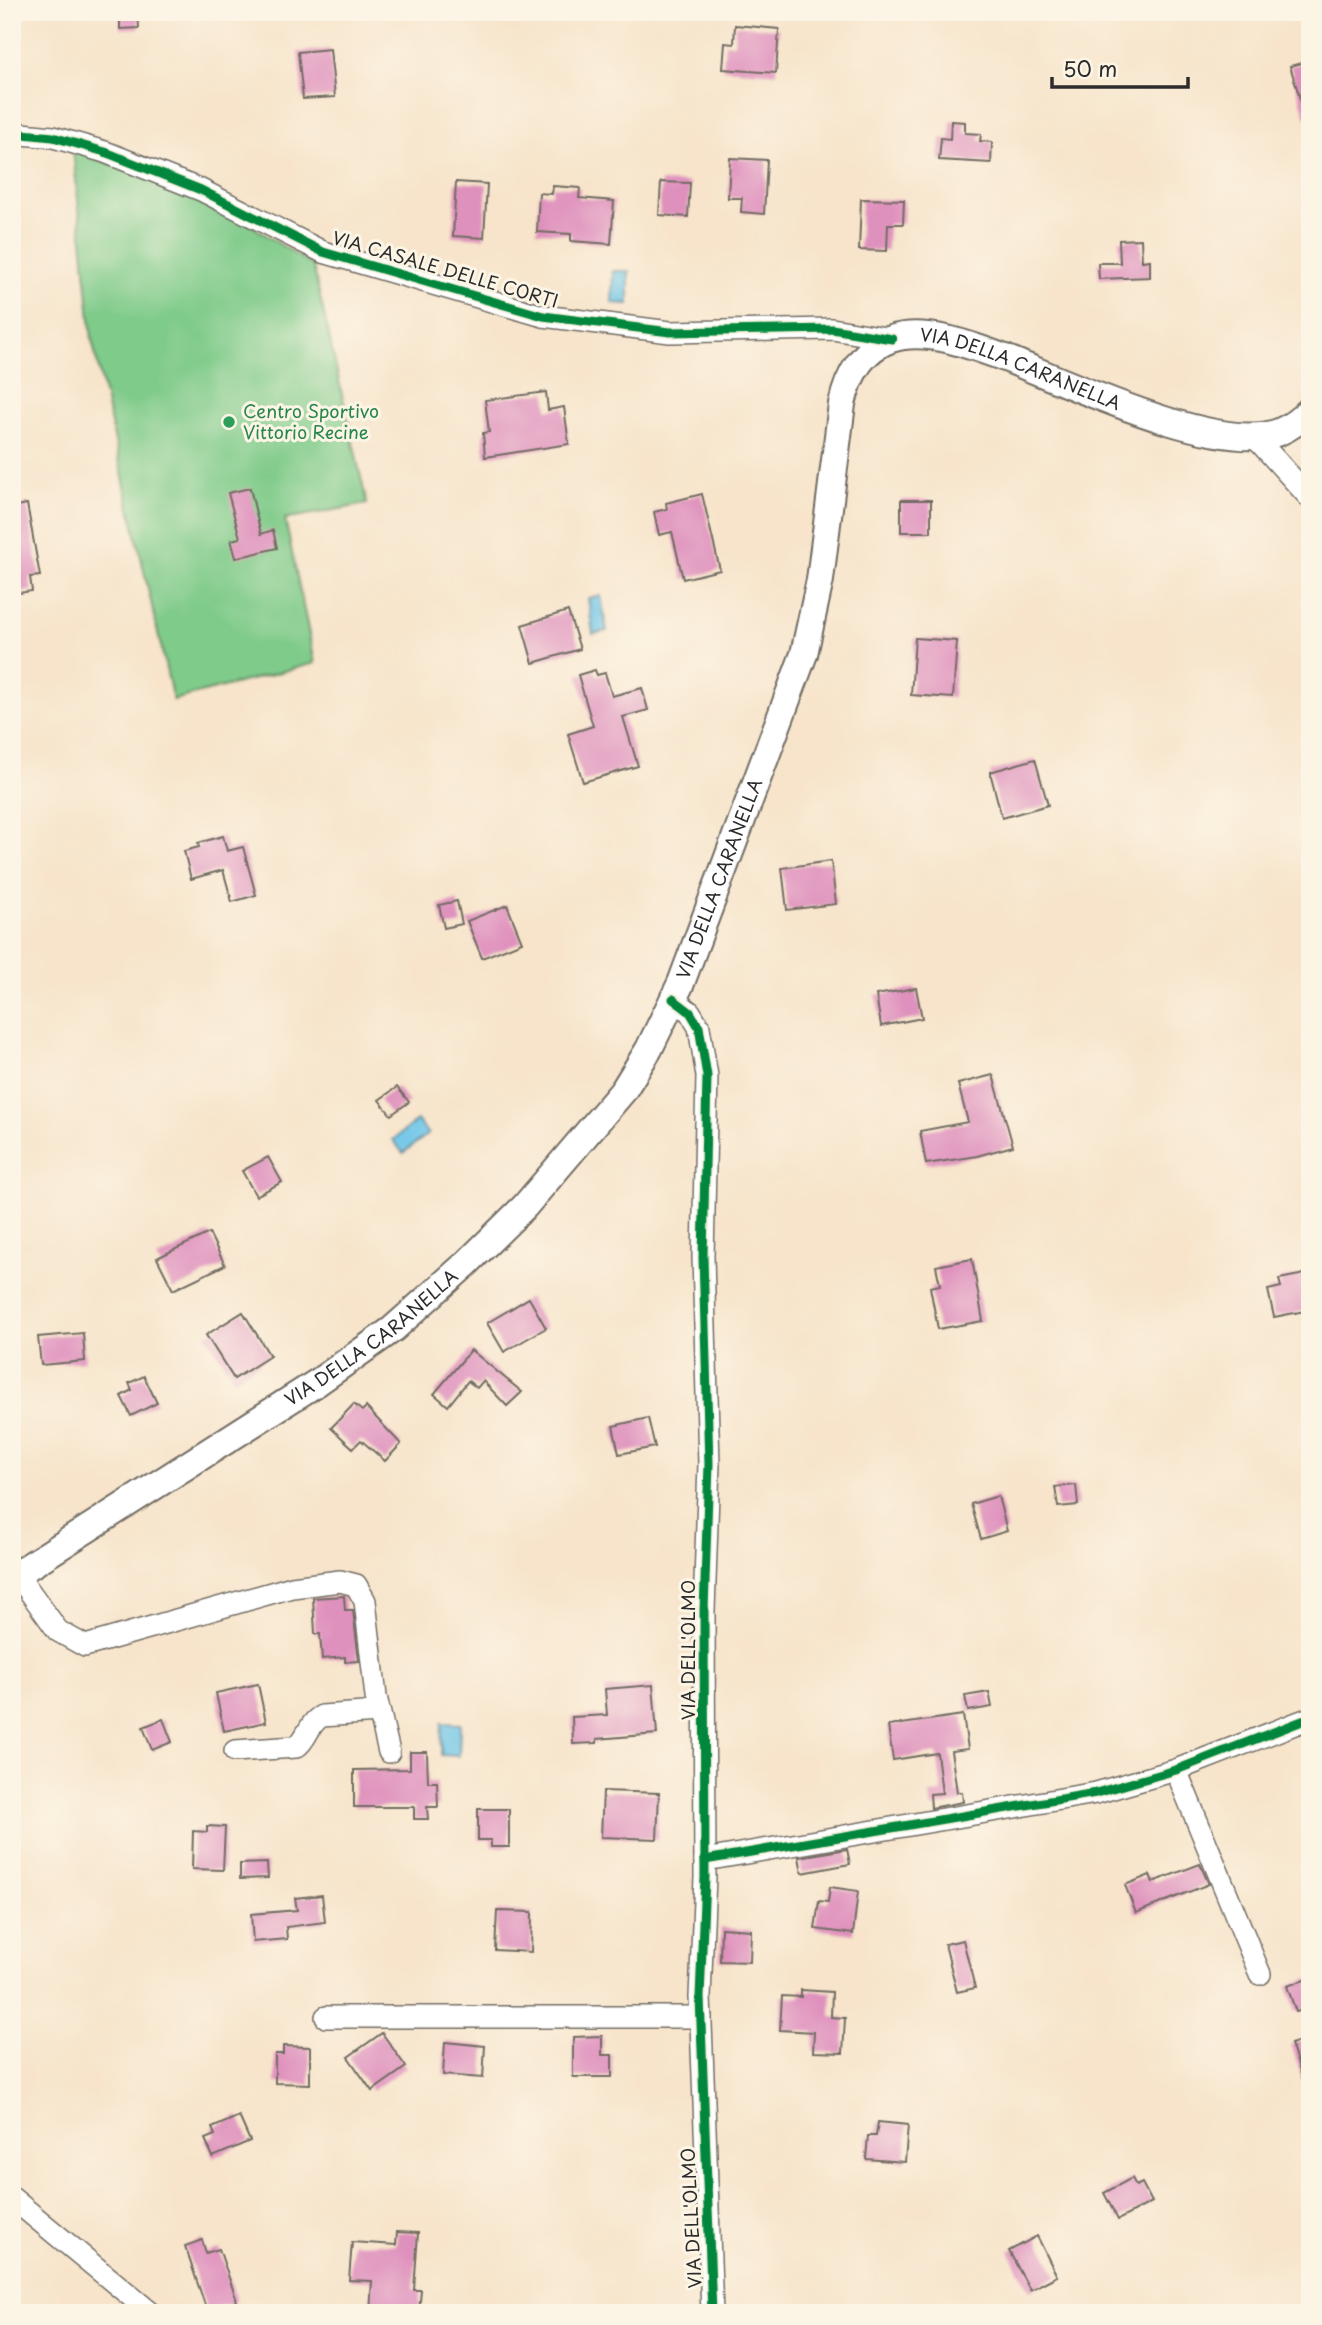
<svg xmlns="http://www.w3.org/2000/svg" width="1322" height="2325" font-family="'Playpen Sans',sans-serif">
  <rect width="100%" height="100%" fill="#fcf5e5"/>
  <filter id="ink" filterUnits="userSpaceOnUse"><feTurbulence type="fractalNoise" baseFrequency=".0143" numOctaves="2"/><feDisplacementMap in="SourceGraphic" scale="14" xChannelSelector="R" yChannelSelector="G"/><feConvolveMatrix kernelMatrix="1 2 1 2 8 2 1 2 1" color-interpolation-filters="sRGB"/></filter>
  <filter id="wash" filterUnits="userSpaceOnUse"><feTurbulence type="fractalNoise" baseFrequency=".00686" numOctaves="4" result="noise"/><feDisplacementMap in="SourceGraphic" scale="28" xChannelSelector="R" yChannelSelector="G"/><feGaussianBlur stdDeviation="1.57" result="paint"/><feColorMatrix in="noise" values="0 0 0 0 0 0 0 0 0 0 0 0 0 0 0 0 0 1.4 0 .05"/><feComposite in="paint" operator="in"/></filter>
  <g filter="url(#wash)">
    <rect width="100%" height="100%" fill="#f7e4cb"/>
    <polygon fill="#7fcb8a" stroke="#557b5a" stroke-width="2" points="73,149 234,214 313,266 367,504 285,519 315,663 173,700 92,339"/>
    <g fill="#6bc4e8" stroke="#4b788a" stroke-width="2">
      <polygon points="613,271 629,271 629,304 612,303"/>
      <polygon points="601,596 607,631 593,634 588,598"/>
      <polygon points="417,1120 428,1134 403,1153 393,1140"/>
      <polygon points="442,1723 460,1724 459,1756 441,1755"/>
    </g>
    <g id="blocks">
      <g fill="#df91bd">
        <polygon points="120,12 138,12 139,28 120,29"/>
        <polygon points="735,25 779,29 776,73 723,69 725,43 734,44"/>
        <polygon points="330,49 335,97 303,99 298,52"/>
        <polygon points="1310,61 1310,118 1306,118 1290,66"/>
        <polygon points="951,121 965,122 965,133 981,134 980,141 992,142 991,163 939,160 941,138 950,139"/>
        <polygon points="730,158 767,160 764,214 741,212 742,198 728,198"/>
        <polygon points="456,182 487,184 484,238 453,236"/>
        <polygon points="661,182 690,183 688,217 659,215"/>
        <polygon points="553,186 580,188 579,198 614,201 611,244 571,241 571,234 537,232 539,193 552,194"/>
        <polygon points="861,199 904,200 903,224 888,224 887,251 859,250"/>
        <polygon points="1141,239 1142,261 1150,260 1150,277 1099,279 1098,263 1120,263 1119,240"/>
        <polygon points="546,392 548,410 564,407 569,444 485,457 483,433 489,432 485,400"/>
        <polygon points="250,488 261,534 273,530 277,548 236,558 231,540 240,538 228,493"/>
        <polygon points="702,494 720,570 683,579 672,532 659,535 654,512 667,509 666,503"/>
        <rect x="901" y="500" width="30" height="32"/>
        <polygon points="27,504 40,576 30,577 32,591 12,594 12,507"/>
        <polygon points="568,611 580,649 533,663 522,625"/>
        <polygon points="915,638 957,641 953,698 911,695"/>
        <polygon points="595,670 597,675 605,673 612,696 642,688 648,710 623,717 638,766 583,782 568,734 593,726 578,675"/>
        <polygon points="1035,759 1048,805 1002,818 990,772"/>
        <polygon points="223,836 227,851 243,847 256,895 232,902 223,870 191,879 184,851 199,847 198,843"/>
        <polygon points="831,861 836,904 787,910 782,868"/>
        <polygon points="457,901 462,924 444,928 439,905"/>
        <polygon points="507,905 522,942 482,958 467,921"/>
        <polygon points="916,988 922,1018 881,1026 876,995"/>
        <polygon points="993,1075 1013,1146 977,1156 926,1164 920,1131 968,1122 958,1084"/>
        <polygon points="397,1087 409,1102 391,1115 379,1100"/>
        <polygon points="268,1157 282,1182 256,1196 242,1171"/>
        <polygon points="209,1233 225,1265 173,1290 157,1258"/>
        <polygon points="972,1259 983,1321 938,1329 930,1287 940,1285 936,1266"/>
        <polygon points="1310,1273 1310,1310 1274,1317 1268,1290 1281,1287 1279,1279"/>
        <polygon points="529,1298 546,1328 504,1352 487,1323"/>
        <polygon points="243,1312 270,1356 234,1379 206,1335"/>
        <polygon points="83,1333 85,1361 41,1365 38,1337"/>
        <polygon points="471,1350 522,1392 507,1406 483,1381 477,1388 468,1381 448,1406 434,1394"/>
        <polygon points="144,1376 157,1403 131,1416 121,1396 132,1390 129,1383"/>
        <polygon points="354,1404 362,1411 366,1407 401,1444 385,1461 361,1440 353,1448 331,1428"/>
        <polygon points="648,1418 655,1447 619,1454 613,1426"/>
        <polygon points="1076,1485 1078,1505 1058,1507 1055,1487"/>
        <polygon points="998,1496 1007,1531 981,1539 971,1504"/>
        <polygon points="344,1596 345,1610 353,1610 359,1661 345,1662 345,1657 322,1659 320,1634 315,1634 313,1598"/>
        <polygon points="258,1684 266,1722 224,1731 216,1693"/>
        <polygon points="653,1685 657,1734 597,1739 597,1743 573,1744 572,1717 607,1715 605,1689"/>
        <polygon points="989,1692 992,1707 968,1711 965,1696"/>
        <polygon points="963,1715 968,1749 951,1751 957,1792 962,1792 963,1802 931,1808 930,1794 942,1793 937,1753 893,1760 888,1726"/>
        <polygon points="163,1719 172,1742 152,1750 143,1727"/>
        <polygon points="410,1752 427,1752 428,1782 437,1782 438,1807 427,1807 428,1819 414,1819 414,1807 354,1807 354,1770 410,1769"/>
        <polygon points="603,1791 659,1793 657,1839 601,1837"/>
        <polygon points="478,1809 509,1809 509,1847 491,1847 491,1840 478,1840"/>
        <polygon points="207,1826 225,1827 223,1870 192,1869 193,1831 207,1832"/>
        <polygon points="847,1849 850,1864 802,1873 799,1857"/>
        <polygon points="267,1863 268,1878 240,1879 240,1864"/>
        <polygon points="1200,1864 1209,1884 1136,1913 1125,1885 1150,1875 1153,1882"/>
        <polygon points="830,1887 858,1891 853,1934 815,1929 819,1901 828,1902"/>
        <polygon points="322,1895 325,1922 286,1927 287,1939 253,1942 251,1914 297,1910 295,1898"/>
        <polygon points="497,1911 532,1912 531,1952 495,1950"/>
        <polygon points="721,1928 751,1930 750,1962 720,1961"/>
        <polygon points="963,1940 975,1988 957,1992 945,1944"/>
        <polygon points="1310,1978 1310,2008 1296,2012 1287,1986"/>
        <polygon points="801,1990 832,1992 831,2017 845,2018 843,2053 813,2052 814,2032 780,2030 782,1996 801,1997"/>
        <polygon points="382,2033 406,2067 372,2091 348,2057"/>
        <polygon points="602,2036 602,2055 612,2055 612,2077 573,2077 573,2037"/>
        <polygon points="1307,2039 1310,2047 1310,2092 1307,2092 1291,2044"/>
        <polygon points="445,2042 485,2046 483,2078 443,2075"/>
        <polygon points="283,2046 310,2047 310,2084 275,2083 275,2054 283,2054"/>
        <polygon points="239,2116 250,2141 213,2157 205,2139 215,2135 212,2128"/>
        <polygon points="878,2122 908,2125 905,2162 866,2159 868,2136 876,2136"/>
        <polygon points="1132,2178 1136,2186 1142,2183 1152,2202 1118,2220 1104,2193"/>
        <polygon points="397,2232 418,2233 414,2290 421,2290 419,2313 370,2313 372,2281 349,2280 352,2242 396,2245"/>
        <polygon points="1037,2236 1057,2276 1030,2290 1009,2251"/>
        <polygon points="202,2240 206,2253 219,2249 237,2301 207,2311 185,2246"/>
      </g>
    </g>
  </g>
  <g filter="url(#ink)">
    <use href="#blocks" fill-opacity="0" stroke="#726c63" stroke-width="2"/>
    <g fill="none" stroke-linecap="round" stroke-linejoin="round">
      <g stroke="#726c63" stroke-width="24">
        <g id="minor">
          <polyline points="12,133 53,137 105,152 201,190 323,252 543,316 670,332 832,329 892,339"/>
          <polyline points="1255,437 1310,498"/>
          <polyline points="673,999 690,1012 699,1027 707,1076 703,1257 709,1464 704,1611 705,1877 700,1997 712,2313"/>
          <polyline points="17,1574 58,1631 85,1646 292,1587 340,1581 356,1585 365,1601 376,1697 389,1752"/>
          <path d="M235,1751L296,1747C308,1739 308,1723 322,1716L378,1712"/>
          <polyline points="1176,1770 1260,1974"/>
          <polyline points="705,1860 1096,1793 1176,1770 1310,1718"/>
          <polyline points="326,2017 701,2017"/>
          <polyline points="12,2198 151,2313"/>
        </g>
      </g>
      <g stroke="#726c63" stroke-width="30">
        <g id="major">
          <path id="s1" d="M12,1577L318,1382L393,1329L467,1263L525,1206L623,1091L649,1049L681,983L804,654L820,580L842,404C848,377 862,349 891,339C926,327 972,346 1005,358C1066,382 1218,455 1279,432C1291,427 1301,419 1310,410"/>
        </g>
      </g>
      <use href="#minor" stroke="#fff" stroke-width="21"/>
      <use href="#major" stroke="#fff" stroke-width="26"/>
      <g stroke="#fcf5e5" stroke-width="13">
        <g id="cycleway">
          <polyline points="12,133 53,137 105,152 201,190 323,252 543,316 670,332 832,329 892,339"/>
          <polyline points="673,999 690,1012 699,1027 707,1076 703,1257 709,1464 704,1611 705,1877 700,1997 712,2313"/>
          <polyline points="705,1860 1096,1793 1176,1770 1310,1718"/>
        </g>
      </g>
      <use href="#cycleway" stroke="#00873e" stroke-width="9"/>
    </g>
  </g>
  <circle fill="#2e9e5b" stroke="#fcf5e5" stroke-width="2.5" cx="229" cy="422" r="7"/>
  <g text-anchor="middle" stroke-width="6" stroke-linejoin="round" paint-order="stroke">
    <g font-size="18" fill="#2b2b2b" stroke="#fcf5e5">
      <text transform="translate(445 270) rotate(16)" y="6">VIA CASALE DELLE CORTI</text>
      <text dy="6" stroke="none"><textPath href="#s1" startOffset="1734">VIA DELLA CARANELLA</textPath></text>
      <text dy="6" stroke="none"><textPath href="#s1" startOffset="1020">VIA DELLA CARANELLA</textPath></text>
      <text dy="6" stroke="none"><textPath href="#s1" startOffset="432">VIA DELLA CARANELLA</textPath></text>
      <text transform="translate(689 1650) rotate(-90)" y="6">VIA DELL'OLMO</text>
      <text transform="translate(692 2218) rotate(-93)" y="6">VIA DELL'OLMO</text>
    </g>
    <g font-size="18" fill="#27864d" stroke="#fcf5e5" text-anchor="start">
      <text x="243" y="418">Centro Sportivo<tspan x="243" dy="21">Vittorio Recine</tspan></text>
    </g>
  </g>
  <rect width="1322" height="2325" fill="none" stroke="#fcf5e5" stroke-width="42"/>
  <path d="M1052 77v10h136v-10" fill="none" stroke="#2b2b2b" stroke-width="3.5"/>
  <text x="1063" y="77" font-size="21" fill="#2b2b2b" stroke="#fcf5e5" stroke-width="5" paint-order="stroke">50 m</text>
</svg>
